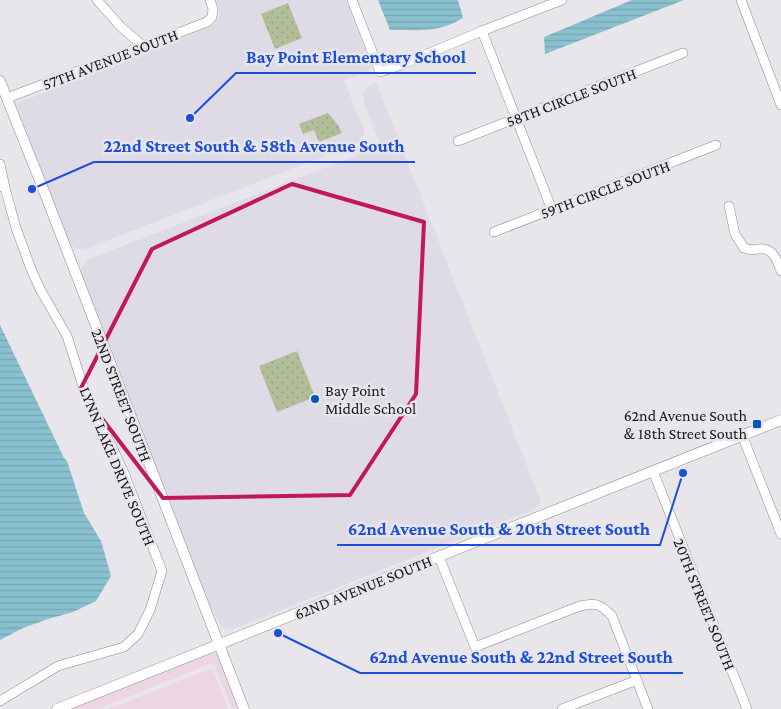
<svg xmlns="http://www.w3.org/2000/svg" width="781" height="709" font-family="'Crimson Pro',serif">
  <defs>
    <pattern id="green-dots" width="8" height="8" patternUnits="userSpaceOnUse" patternTransform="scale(1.25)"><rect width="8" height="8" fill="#b2be9a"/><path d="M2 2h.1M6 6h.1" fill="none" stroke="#98a384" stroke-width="1.8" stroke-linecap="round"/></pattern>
    <pattern id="water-rules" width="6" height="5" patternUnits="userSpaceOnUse" patternTransform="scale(1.25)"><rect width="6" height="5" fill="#89c1ce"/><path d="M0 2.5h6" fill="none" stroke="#76a5b0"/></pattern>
  </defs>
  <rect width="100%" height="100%" fill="#e8e6eb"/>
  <g fill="#ecd6e4">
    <polygon points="217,651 239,709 232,709 215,666 210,664 97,709 70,709 116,689"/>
    <polygon points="212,668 228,709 108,709"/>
  </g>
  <g fill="#dedae6">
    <polygon points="216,0 346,0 372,66 368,71 344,81 365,132 362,138 356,144 83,250 73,247 69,242 16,104 210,27 217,21 220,14"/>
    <polygon points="376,82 540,499 540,505 530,511 233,629 227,629 221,626 210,606 81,274 81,268 89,259 381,146 364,102 363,94 365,89"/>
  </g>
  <g fill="url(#green-dots)">
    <polygon points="288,3 302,38 275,49 261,14"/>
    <polygon points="328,113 338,125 342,133 319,142 314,130 303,134 299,124"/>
    <polygon points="297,351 315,397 277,412 259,366"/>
  </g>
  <g fill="url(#water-rules)">
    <path d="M378,0H458L463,18C439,33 417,30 390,30Z"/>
    <polygon points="632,0 684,0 545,54 544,37"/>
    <polygon points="0,325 64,458 67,461 84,513 101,541 111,576 96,601 73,612 48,619 23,628 0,640"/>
  </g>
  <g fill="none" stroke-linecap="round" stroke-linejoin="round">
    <g stroke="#89888c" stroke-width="10">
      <g id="minor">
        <polyline points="97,0 121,27 143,46"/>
        <polyline points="352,0 380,72 401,65 482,31 562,0"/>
        <polyline points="741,0 781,105"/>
        <polyline points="482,31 552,210"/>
        <polyline points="7,98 207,22 212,17 213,9 210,0"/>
        <polyline points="458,141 683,53"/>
        <polyline points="0,164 5,188"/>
        <polyline points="0,186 5,188 16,228 31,269 40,289 67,336 89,405 113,449 124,473 162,571 150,610 138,634 124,647 58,666 0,701"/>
        <path d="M729,206L735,234L744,248C754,252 755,248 764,249C774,250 778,263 781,271"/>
        <polyline points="494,232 716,145"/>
        <polyline points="742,435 781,534"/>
        <polyline points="653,471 747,709"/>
        <path d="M439,557L475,647L577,607C595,602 599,603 612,616L648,709"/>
        <polyline points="562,709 637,680"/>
      </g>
    </g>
    <g stroke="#89888c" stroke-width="11">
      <g id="tertiary">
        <polyline points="0,81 42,186 244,709"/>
        <polyline points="57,709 781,420"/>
      </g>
    </g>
    <use href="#minor" stroke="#fff" stroke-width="9"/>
    <use href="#tertiary" stroke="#fff" stroke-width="10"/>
  </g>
  <path fill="none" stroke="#c2185b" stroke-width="4" stroke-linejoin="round" d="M292,184L424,222L416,394L350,495L163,498L80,390L152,249Z"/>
  <g fill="#0454bd" stroke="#e8e6eb" stroke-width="2">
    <circle cx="315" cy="399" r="5"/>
    <rect x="752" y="419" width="10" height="10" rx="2.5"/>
  </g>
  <g text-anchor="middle" stroke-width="5" stroke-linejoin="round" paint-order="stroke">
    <g font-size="16" fill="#171618" stroke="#e8e6eb">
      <text transform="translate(110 59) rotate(-21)" y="6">57TH AVENUE SOUTH</text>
      <text transform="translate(571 97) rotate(-21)" y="6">58TH CIRCLE SOUTH</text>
      <text transform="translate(605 189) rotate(-21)" y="6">59TH CIRCLE SOUTH</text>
      <text transform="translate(122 395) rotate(69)" y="6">22ND STREET SOUTH</text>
      <text transform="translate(118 466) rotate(67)" y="6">LYNN LAKE DRIVE SOUTH</text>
      <text transform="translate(363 587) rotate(-22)" y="6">62ND AVENUE SOUTH</text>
      <text transform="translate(705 604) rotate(68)" y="6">20TH STREET SOUTH</text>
    </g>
    <g font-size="16" fill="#171618" stroke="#e8e6eb" text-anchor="start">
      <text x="325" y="396">Bay Point<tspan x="325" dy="18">Middle School</tspan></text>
      <text x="747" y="421" text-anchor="end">62nd Avenue South<tspan x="747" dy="18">&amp; 18th Street South</tspan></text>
    </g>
  </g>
  <path fill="none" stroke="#1d4ed8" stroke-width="2" d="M190 118L236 73H476M32 189L94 162H415M683 473L660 545H337M278 633L360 673H683"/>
  <g fill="#1d4ed8" stroke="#e8e6eb" stroke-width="2">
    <circle cx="190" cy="118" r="5"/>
    <circle cx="32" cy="189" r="5"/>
    <circle cx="683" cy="473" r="5"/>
    <circle cx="278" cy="633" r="5"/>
  </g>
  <g font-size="18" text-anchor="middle" font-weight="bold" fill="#1d4ed8" stroke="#e8e6eb" stroke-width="5" stroke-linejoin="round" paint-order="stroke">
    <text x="356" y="63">Bay Point Elementary School</text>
    <text x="254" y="152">22nd Street South &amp; 58th Avenue South</text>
    <text x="499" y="535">62nd Avenue South &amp; 20th Street South</text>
    <text x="521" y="663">62nd Avenue South &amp; 22nd Street South</text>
  </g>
</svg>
